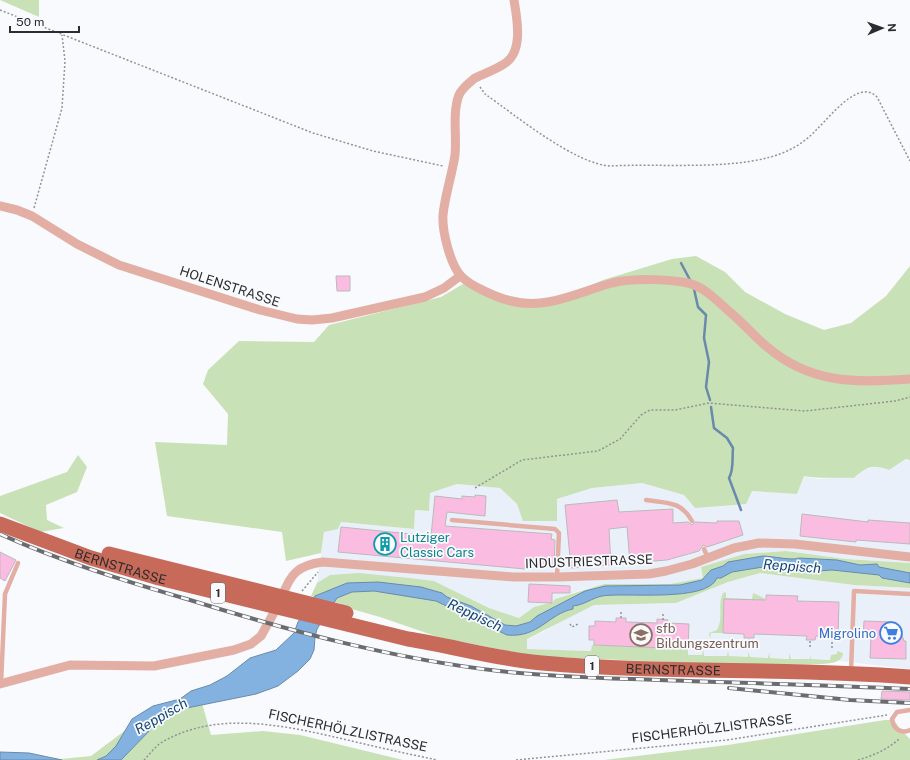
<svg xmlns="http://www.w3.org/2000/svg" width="910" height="760" font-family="'Public Sans',sans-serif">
  <rect width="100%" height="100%" fill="#f9fafd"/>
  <g fill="#eaf0f9">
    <polygon points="907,459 910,460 910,563 846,559 786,551 744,554 701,567 703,578 670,584 604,584 578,591 555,599 553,602 534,607 519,618 489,608 434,581 330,575 317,583 324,532 338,529 341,522 414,529 415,510 429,511 430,493 457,484 500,488 517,504 557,520 557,499 592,488 642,483 684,495 695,508 752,491 797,494 804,476 819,479 840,477 854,478 863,470 877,466 889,470"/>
    <polygon points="760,573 854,585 910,588 910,669 830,660 687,655 687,649 592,645 592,651 527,649 527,639 543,632 571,615 594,605 676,603 728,582"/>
  </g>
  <g fill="#c8e1b6">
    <polygon points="0,0 39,0 39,17"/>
    <path d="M696,256L725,272L745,292L785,314L824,330L851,323L886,296L910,266V460L906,459L889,470C873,464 867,466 854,478C837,477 821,479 804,476L797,494L752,491L746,504L695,508L684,495L642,483L592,488L557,499V521H523L517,504L500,488L457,484L430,493L429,511L415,510L414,529L341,522L338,529L324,532L321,553L286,561L282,532L167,516L155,442L227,445L228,414L203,384L208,370L239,341L314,342L329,325L441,297L463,284L491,292L538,302L559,299L603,280L672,259Z"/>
    <polygon points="78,455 87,467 77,492 46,505 47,520 64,528 40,532 0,513 0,496 67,472"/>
    <path d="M786,551L846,559L910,563V588L854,585L760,573L728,582L676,603L594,605L527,639V649L591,651L592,645L688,649V655H702L703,649L704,656H727L728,651L729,656L748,657V652L750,657L768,658L769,653L770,658L789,659V653L791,659H810V654L811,659L830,660L831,655L837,654V651L843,653C842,663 831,663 823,664L733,665L533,656L438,637L380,617L341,606L342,604L311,596L317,583L330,575L359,573L409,578L434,581L489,608L519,618L534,607L553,602L555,599L604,584H670L703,578L701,567L744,554Z"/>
    <path d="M726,592V598L752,599L753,593L764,598L765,600L724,599L723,633H711L710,639L709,633L717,630C724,617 717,605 723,593Z"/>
    <polygon points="200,696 211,735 263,731 300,735 403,760 0,760 0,753 61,759 91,756 147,714"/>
    <polygon points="885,720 894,720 900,729 910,739 910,760 604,760 728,745"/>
  </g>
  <g fill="#84b2e0" stroke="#698aaa">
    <path d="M763,556C772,556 792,561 799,558L837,560L860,565L877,564L879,567L910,573V583L882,578L879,575L832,570L803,572L787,567H763L732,572L721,578H717C707,603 625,592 602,596C592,598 584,605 573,606V609C548,614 539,638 507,635L436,601L374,591L352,592L337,598L317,629L315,637L314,650L310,659L298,671L278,686L256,694L172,711L156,724L121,760H97L106,756L116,746L132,719L153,706L180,699L191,691L210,685L227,676L250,658L276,650L294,633L298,622L315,596L347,583L378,582L421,587L442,593L447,597L471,606L505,625L516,626L530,622L537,616L585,591L605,586L680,585L702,580L711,570L723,566L728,562Z"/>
    <polygon points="0,752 29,753 62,760 0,760"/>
  </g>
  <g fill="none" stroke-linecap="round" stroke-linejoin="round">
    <g stroke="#698aaa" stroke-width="2.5">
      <polyline points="681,263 690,280"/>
      <polyline points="694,289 698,307 706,315 704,338 709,362 706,387 710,400"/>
      <path d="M711,407L714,428L727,438L733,448C732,458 734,470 729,478L741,510"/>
    </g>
  </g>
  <g fill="#fabde1" stroke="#bcb9bb">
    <polygon points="336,276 350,276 350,291 337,291"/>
    <polygon points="475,495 486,496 485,516 447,512 445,526 552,534 551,539 555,540 554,567 525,565 525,569 338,552 341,527 431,536 435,496 462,499 462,496 475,497"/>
    <polygon points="617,500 619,512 673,509 673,523 688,522 692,525 695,522 717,523 717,521 739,521 743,535 707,547 703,545 699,551 667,560 630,563 627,527 609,529 611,565 571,568 565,505"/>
    <polygon points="802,514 868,522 868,520 910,523 910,544 856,540 856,542 800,536"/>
    <polygon points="0,552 16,560 5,581 0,578"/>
    <polygon points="529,584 570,586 570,593 552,593 552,603 528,602"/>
    <polygon points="766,595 798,596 797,601 839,602 838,637 816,636 815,640 806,640 807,636 754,634 754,638 744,638 744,634 723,633 724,599 766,600"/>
    <polygon points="616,618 626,618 626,622 657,623 657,619 668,620 668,623 689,624 688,649 594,645 594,640 589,640 589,626 595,626 595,621 616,622"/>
    <polygon points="864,621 893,622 893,629 901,632 904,641 906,641 906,659 870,658 871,637 863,637"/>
    <polygon points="882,691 910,692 910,700 881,699"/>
  </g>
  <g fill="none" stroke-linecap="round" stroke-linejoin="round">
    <g stroke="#929395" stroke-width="1.5" stroke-dasharray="2 2" stroke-linecap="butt">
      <polyline points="0,10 313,133 373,151 443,166"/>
      <path d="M480,87L485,94C515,115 576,165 611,166C660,163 746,172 789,150C800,145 810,137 818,128C830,117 859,78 877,97L910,161"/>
      <polyline points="34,208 62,108 65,61 62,35"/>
      <polyline points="475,488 522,460 598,451 620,439 641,415 650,410 675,410 709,403 805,411 895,401 910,397"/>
      <polyline points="302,591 318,572"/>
      <polyline points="621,618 621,612"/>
      <polyline points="663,620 663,613"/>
      <polyline points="570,624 572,627 578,624"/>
      <polyline points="749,645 749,638"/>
      <polyline points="810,647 810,640"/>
      <polyline points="832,648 832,639 845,637"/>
      <path d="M144,760C150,754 156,745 164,741C218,711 282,725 339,738C372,746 404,753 437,760"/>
      <polyline points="516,760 727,740 887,715"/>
      <path d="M858,760C872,756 889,749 900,738"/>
    </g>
    <g stroke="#e3aea4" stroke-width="4.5">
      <path d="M646,500C667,503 681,501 692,521"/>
      <polyline points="452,520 555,529 559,533 557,577"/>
      <polyline points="704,549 708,558"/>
      <polyline points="851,671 854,591 910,594"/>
      <polyline points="1,684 5,594 18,563"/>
      <path d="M910,710L897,712L892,719C893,729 901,734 910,730"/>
    </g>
    <g stroke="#e3aea4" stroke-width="9">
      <path d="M514,0C517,19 524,52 504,64C495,70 485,73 475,78C469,83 462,88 459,95C452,113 457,137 455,155C452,175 445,195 443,215C442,231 450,264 461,276C470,286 498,298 511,301C547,310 578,292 612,283C633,278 668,279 688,283C705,287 718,302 731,313C743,323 754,336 766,346C810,384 855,383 910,379"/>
      <polyline points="0,206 17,210 32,216 77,244 119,265 260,310 297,319 312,320 332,318 425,297 444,288 460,276"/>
      <path d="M282,597C290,574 298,565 323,562L513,577H557L649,574L666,571L692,564L734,548L759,543L795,544L910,557"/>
      <polyline points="0,684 70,665 154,666 234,650 251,644 261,636 277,607"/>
    </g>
    <g stroke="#c76a5a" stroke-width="15">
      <path id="s1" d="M0,524L91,558L159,578L408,639C453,646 496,659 542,663C664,674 788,667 910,677"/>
      <polyline points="109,554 346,613"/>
    </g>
    <g stroke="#6b6c6e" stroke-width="4">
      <g id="rail">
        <path d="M0,534C62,562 125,581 190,600C290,631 394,659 499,671C552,677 605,678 658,680C742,683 826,685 910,689"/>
        <polyline points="729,688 850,700 910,703"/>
      </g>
    </g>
    <use href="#rail" stroke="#f9fafd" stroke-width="2.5" stroke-dasharray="8" stroke-linecap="butt"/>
  </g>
  <defs>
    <g id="building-ring" transform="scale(1.15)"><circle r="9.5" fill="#f9fafd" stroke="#0f9aa8" stroke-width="1.5"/><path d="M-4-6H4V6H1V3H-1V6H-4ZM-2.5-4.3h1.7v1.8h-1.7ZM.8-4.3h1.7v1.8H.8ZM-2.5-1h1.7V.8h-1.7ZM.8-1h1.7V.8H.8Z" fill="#0f9aa8"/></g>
    <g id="supermarket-ring" transform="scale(1.15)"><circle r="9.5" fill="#f9fafd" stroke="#3f7fe0" stroke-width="1.5"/><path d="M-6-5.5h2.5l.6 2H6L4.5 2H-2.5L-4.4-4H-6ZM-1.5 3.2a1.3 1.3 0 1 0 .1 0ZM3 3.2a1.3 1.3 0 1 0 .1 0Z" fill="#3f7fe0"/></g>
    <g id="school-ring" transform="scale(1.15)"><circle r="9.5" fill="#f9fafd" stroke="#8d6e63" stroke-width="1.5"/><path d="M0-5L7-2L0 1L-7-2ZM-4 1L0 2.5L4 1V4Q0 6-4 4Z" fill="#8d6e63"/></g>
  </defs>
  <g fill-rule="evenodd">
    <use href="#building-ring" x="385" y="544"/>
    <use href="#supermarket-ring" x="891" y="633"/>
    <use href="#school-ring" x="641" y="635"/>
  </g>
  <g text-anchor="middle" stroke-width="3.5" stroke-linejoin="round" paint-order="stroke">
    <g fill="#f9fafd" stroke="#696a6b" stroke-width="1">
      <rect x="211" y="583" width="14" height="20" rx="3"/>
      <rect x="585" y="656" width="14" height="20" rx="3"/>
    </g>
    <g font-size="12" font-weight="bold" fill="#2b2c2d">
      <text x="218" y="597">1</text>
      <text x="592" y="670">1</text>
    </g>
    <g font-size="13" fill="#2b2c2d" stroke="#f9fafd">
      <text transform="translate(230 286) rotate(18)" y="5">HOLENSTRASSE</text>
      <text transform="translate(589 561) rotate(-2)" y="5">INDUSTRIESTRASSE</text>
      <text dy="5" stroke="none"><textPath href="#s1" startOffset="128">BERNSTRASSE</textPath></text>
      <text dy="5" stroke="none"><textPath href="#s1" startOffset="692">BERNSTRASSE</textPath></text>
      <text transform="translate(712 728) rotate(-7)" y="5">FISCHERHÖLZLISTRASSE</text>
      <text transform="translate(348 730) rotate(12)" y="5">FISCHERHÖLZLISTRASSE</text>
    </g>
    <g font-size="13" fill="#0d838f" stroke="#f9fafd" text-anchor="start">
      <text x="400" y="542">Lutziger<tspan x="400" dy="15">Classic Cars</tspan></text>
    </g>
    <g font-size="13" fill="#785e54" stroke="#f9fafd" text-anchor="start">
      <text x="656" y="633">sfb<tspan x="656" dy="15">Bildungszentrum</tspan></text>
    </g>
    <g font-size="13" fill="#366cbe" stroke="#f9fafd" text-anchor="end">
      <text x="876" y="638">Migrolino</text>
    </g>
    <g font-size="14" font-style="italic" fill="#144671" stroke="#f9fafd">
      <text transform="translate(792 566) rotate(4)" y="5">Reppisch</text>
      <text transform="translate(475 615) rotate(25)" y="5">Reppisch</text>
      <text transform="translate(161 716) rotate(-30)" y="5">Reppisch</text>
    </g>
  </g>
  <g transform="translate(882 28) rotate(88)" stroke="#f9fafd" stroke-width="3" paint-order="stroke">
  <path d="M0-3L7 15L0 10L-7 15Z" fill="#2b2c2d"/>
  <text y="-6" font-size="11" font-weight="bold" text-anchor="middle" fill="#2b2c2d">N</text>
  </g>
  <path d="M10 26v6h69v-6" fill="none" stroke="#2b2c2d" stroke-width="2"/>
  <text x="16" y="26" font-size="12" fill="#2b2c2d" stroke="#f9fafd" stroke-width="3" paint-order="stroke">50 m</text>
</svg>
